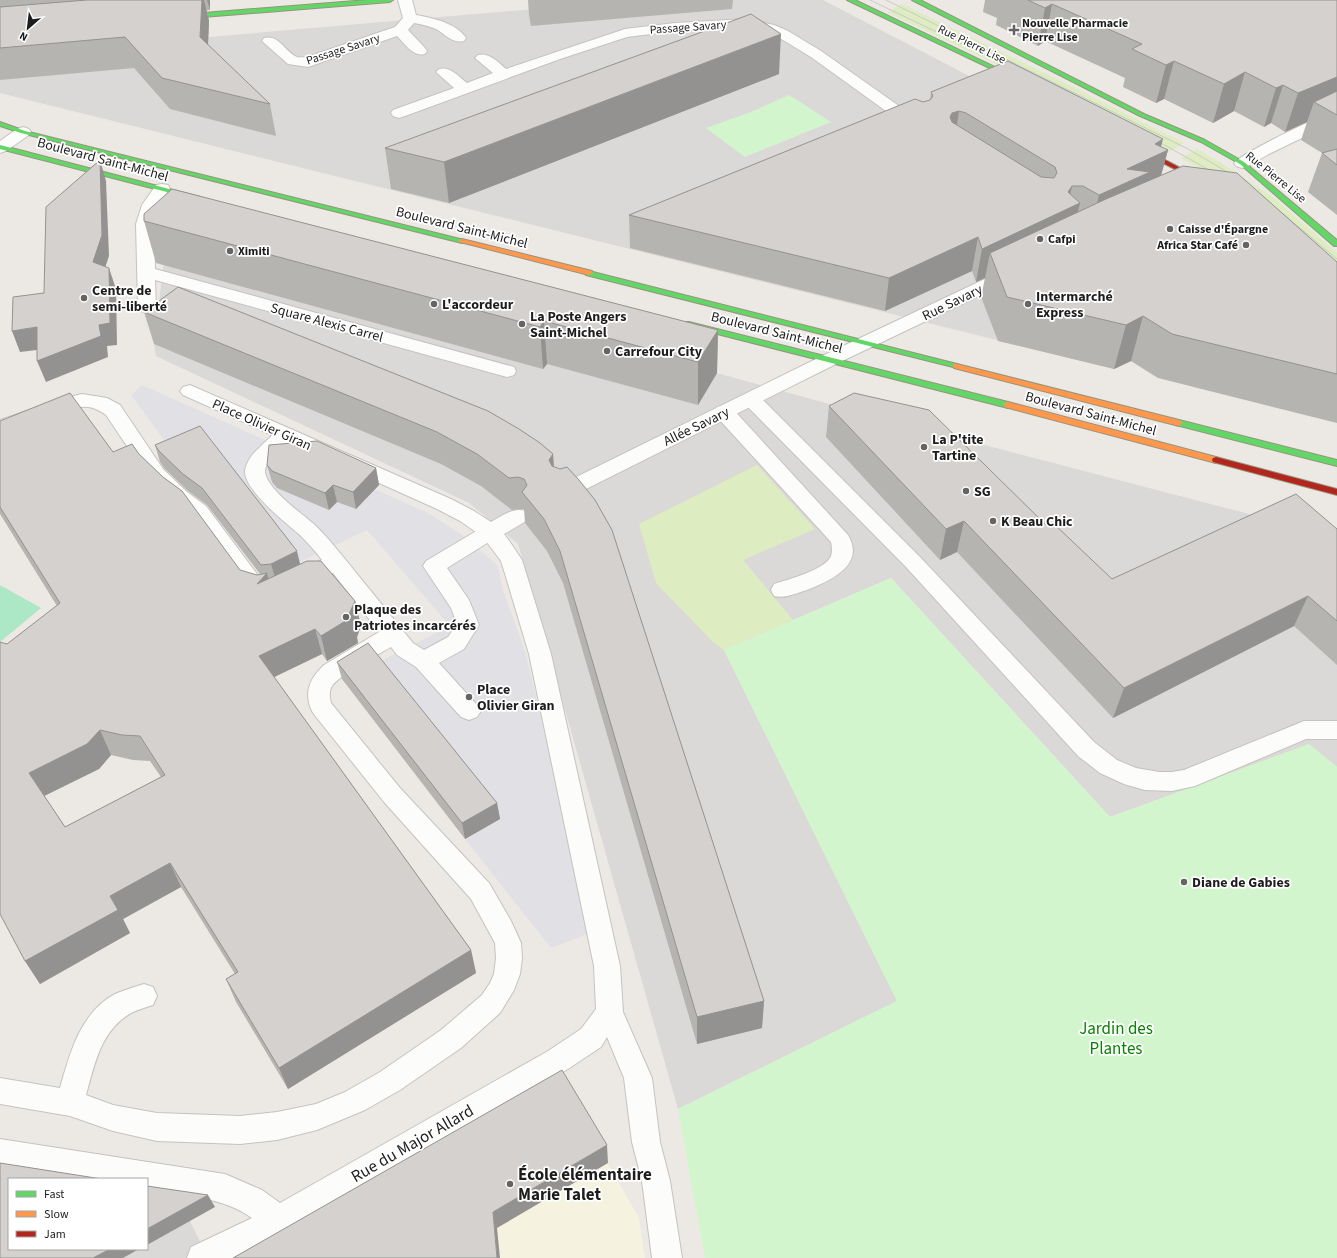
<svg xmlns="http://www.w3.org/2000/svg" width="1337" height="1258" font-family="'Source Sans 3',sans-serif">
  <rect width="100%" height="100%" fill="#ece9e5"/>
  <g fill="#dbd9d7">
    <polygon points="637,0 823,0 1154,172 1158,378 1131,361 1114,369 0,93 0,55"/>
    <polygon points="183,231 717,373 866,414 1337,537 1337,767 1309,745 1110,817 891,578 724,650 897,1001 678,1109 518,544 469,503 156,356 154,344 164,260"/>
    <polygon points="0,1173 9,1179 9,1249 147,1249 147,1197 190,1221 208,1258 0,1258"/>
  </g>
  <polygon fill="#f6f2e0" points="564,1088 639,1218 645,1258 388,1258"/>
  <g fill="#deecc1">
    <polygon points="902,4 1051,76 1184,143 1169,152 1015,73 887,12"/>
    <polygon points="1197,149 1226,166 1274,198 1337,253 1337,278 1206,173 1181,158"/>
    <polygon points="757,465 815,529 743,560 793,620 724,650 713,642 656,583 639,524"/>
  </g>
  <g fill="#d3f5cd">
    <polygon points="789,95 831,122 745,157 706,128 751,112"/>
    <polygon points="891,578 1110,817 1309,744 1337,767 1337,1258 705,1258 678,1109 897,1001 724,650"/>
  </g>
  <polygon fill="#ace7c6" points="0,585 41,608 0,642"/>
  <g fill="#dad9d7">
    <polygon points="631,414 646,428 546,475 532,460"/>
    <polygon points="708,456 727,473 612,532 593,513"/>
  </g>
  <polygon fill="#e0e0e5" points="142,385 428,513 464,536 498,566 503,590 526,654 544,730 587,934 551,948 465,839 499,818 375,664 450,626 367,530 298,563 176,456 131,395"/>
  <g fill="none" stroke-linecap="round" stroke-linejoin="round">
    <g stroke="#c4c3c1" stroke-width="2">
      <g id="lane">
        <path d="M398,0H412L416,15C433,18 456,23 466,38L464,41C453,44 445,34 436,29C429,26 421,24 414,23L408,30L425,48L427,51L425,54C413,57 405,44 397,36L308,67L288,64L262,41L264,38C279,34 284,51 297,57C299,58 304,57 307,57L395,27L403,18Z"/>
        <path d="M745,19L774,25L788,31L821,51L923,123L925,126L923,129L917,131L911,129L811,57L778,37L765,32L745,27L675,31L627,37L560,59L405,116L399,118L393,116L391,113L393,110L454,88L436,72L439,69C450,66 458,76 467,83L493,73L475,58L478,55C489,52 498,62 506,69L625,29L675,23Z"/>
        <polygon points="751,393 758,395 920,557 1094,742 1117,760 1136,768 1159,772 1172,772 1184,770 1304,721 1337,721 1337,739 1306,739 1195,786 1172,791 1145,790 1124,784 1100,773 1078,756 906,567 744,403 741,399 744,395"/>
        <path d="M82,394L107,398L120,405L163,469L187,492L206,506L260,578L265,583L271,585L274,591L271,597C260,600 252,597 244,590L192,516L173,502L149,479L106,415C96,408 88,405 76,408L0,434V420L65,398Z"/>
        <path d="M724,406L731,407L848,535C866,565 830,581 807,590C796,593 786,599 774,596L771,590L774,584C790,579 821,571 830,558C833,553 832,547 831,542L717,417L714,412L717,407Z"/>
        <path d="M286,428L293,430L296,435C289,447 266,457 265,471C265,488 304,515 316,526C331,541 344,558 357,574C376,597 394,620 413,643L424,650L448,637L457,624L451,608L423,566L426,561L483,527L490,525L497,527L500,532L497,537L447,568L469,600L479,625L464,649L439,663L477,705L481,711L477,717L469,720L461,717L416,667L397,655L391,647C378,655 336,676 331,688C329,692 330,699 331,703L400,788L489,883L511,921L521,943L522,958L520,974L514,990L500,1013L461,1048L400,1090L365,1110L317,1130L277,1140L240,1144L157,1141L113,1131L70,1116L0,1104V1078L60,1088C70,1053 80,1013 115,994C124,990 134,987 144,984L153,987L157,996L153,1005C147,1007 139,1009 133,1012C101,1029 95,1063 86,1095L113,1105L157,1113L240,1116L277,1112L316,1104L345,1092L380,1072L441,1030L482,995L490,983L494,974L496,958L495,943L471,899L384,802L313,713C303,694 309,679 324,665L379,632L333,573L299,588L291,586L288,580L291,574L322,560C316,552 308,543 300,535C286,523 244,490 245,471C246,462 253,453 259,448C267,440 275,431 286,428Z"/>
      </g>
    </g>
    <g stroke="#c4c3c1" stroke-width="2">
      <g id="street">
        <path d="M1337,110V121L1269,154L1248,166L1242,168L1236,166L1234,163C1240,154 1323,114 1337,110Z"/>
        <polygon points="23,127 29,129 31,132 29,135 6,151 0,153 0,141 17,129"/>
        <polygon points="162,184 168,185 170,189 158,205 154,224 155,269 514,367 516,371 514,375 507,377 155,280 156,307 153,311 147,313 141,311 138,307 136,224 142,205 156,185"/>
        <polygon points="1010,269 1016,270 1019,274 1016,278 836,364 570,497 563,499 556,497 553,492 556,487 822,356 1004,270"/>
        <path d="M190,385L451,499L474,511L491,522C502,516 513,507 526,511L529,516L526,521L504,534L510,542L522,560L551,654L620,966L623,1012L652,1078L660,1142L670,1181L682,1258H652L642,1181L632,1142L624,1078L607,1037L601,1047L568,1069L289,1230L234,1258H187L191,1247L252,1218C222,1196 182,1196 147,1190V1179H77L0,1167V1139L225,1174L262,1190L280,1203L548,1051L581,1029L596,1009L594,966L529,654L506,577L501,561L483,537L460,521L437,509L183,395L180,391L183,387Z"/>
      </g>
    </g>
    <g stroke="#97957c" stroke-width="2">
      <g id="fast">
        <polygon points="368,0 393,0 390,2 178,19 175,17 178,15"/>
        <polygon points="847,0 855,0 1022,80 1017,81"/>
        <polygon points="912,0 920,0 1144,114 1205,140 1244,162 1337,240 1337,246 1334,246 1240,164 1201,142 1140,116"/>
        <polygon points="0,122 25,131 464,240 466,241 462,243 21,133 0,126"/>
        <polygon points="0,145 200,197 201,198 198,200 0,149"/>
        <polygon points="586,271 589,271 957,364 961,366 957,368 586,275"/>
        <polygon points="686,322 689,322 1008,402 1012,405 1008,408 686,326"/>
        <polygon points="1179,420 1337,460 1337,466 1176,425 1175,423 1176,421"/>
      </g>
    </g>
    <g stroke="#97957c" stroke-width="2">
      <g id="slow">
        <polygon points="462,239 592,271 593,273 589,275 460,242 458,241"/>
        <polygon points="954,364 957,364 1179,420 1183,423 1179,426 954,368 953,366"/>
        <polygon points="1008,402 1216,457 1220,460 1216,463 1005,407 1004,405 1005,403"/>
      </g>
    </g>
    <g stroke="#97957c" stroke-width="2">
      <g id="jam">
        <polygon points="1139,143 1167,161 1207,182 1204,184 1202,183 1163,163 1137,146 1136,145"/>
        <polygon points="1216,457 1337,489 1337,495 1213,462 1212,460 1213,458"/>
      </g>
    </g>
    <use href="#lane" fill="#fcfcfb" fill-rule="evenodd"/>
    <use href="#street" fill="#fcfcfb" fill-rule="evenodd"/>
    <use href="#fast" fill="#63d668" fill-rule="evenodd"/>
    <use href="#slow" fill="#ff974d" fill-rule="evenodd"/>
    <use href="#jam" fill="#b3261e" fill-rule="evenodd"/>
    <g stroke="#cacac9" stroke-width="1">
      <polyline points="870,0 1012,68"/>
      <polyline points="886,0 1188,149 1236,177"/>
      <polyline points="1152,138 1218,175"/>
      <polyline points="1257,192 1337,259"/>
    </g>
  </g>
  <g fill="#b6b4b1" fill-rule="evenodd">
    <polygon points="0,0 210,0 210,10 207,10 209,21 208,45 270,104 276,136 170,109 134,68 0,80"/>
    <polygon points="528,0 733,0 732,9 531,26 529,15"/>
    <polygon points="985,0 1337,0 1337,215 1308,192 1322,153 1301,140 1307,122 1285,132 1271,123 1264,127 1234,111 1213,123 1164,99 1156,103 1123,87 1125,78 1045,41 1038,46 996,25 997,18 983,12"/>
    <polygon points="779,74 449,203 391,189 385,148"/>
    <polygon points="931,92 1161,147 1168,150 1161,175 1337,262 1337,423 1158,378 1131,361 1114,369 998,341 981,297 985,278 976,282 972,271 885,311 630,248 629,215 923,102 930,100"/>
    <polygon points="144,221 718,330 717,373 698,405 547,364 543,369 156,263"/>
    <polygon points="144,312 553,454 554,467 764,1001 762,1028 697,1044 563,583 547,551 525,523 524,509 521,509 512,510 481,486 441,464 154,344"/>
    <polygon points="829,406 1047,526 1112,579 1337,529 1337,665 1294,626 1113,718 957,552 940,560 826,437"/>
    <path d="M0,421L113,452L139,454L240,570L257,575L260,574L207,505L188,491L164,468L160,462L155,445L300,564L355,601L361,626L357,637L358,643L327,661L322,654L274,677L471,950L476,973L288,1089L236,1002L226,979L235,974L181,887L123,919L130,933L40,984L25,961L7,644L57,606L0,514ZM111,755L133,760L150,761L161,777L65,827L44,796L99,769Z"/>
    <polygon points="267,465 376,468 379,485 356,509 337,502 329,510 277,488 272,482"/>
    <polygon points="337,662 497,803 500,819 465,839 342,679"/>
  </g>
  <g fill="#949290">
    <polygon points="202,0 204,0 209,21 207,68 200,37"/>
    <polygon points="207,0 210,0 210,10"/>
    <polygon points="1052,4 1045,41 1038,46 1045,8"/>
    <polygon points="781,34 779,74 449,203 444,162"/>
    <polygon points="1174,61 1164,99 1156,103 1166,65"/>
    <polygon points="1245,72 1234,111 1213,123 1224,84"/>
    <polygon points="1337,77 1337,109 1314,102 1307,122 1285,132 1298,93"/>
    <polygon points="1283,85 1271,123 1264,127 1276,88"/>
    <polygon points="959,111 954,144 950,117 952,113"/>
    <polygon points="1163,139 1159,154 1168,150 1159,183 1091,228 1099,195 1155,144"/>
    <polygon points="100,160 106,181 109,256 100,283 93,262"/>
    <polygon points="1072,186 1067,209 1080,203 1072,236 990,253 985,278 976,282 982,249 1068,192"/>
    <polygon points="978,237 972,271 885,311 889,278"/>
    <polygon points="109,268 116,289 117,345 107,346 108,357 46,382 37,361 99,325"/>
    <polygon points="1143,316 1131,361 1114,369 1126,325"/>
    <polygon points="544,321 547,364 543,369 540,327"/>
    <polygon points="37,327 45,349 20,352 12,331"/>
    <polygon points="718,330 717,373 698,405 698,362"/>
    <polygon points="553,454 555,486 549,460"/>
    <polygon points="376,468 379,485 356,509 353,492"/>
    <polygon points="333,485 337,502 329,510 325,493"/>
    <polygon points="964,521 957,552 940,560 946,529"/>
    <polygon points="297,551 301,568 276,581 271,564"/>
    <polygon points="267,573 274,599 257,584"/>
    <polygon points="1308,596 1294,626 1113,718 1124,688"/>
    <polygon points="355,601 361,626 357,637 358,643 327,661 321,636 349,614"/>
    <polygon points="315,629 322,654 266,681 259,656"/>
    <polygon points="100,730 111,755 99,769 42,797 29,773"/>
    <polygon points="497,803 500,819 465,839 462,823"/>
    <polygon points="170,863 181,887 123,919 130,933 40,984 25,961 110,896"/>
    <polygon points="471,950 476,973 288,1089 279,1068"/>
    <polygon points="764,1001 762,1028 697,1044 697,1017"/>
    <polygon points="607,1145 608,1163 497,1228 500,1258 497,1258 493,1212"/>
    <polygon points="208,1195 215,1207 147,1245 147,1229"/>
    <polygon points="110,1249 139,1249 123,1258 93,1258"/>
  </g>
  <g fill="#d4d1ce" stroke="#949290" fill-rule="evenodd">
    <polygon points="87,0 202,0 200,37 270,104 162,78 125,37 0,48 0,7"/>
    <polygon points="1028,0 1337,0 1337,77 1298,93 1283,85 1276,88 1245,72 1224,84 1174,61 1166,65 1132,49 1142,44 1052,4 1045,8"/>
    <polygon points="751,14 781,34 444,162 385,148"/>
    <path d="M1008,61L1163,139L1155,144L1168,150L1127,169L1150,172L1099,195L1083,186H1072L1068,192L1080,203L982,249L978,237L889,278L629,215L915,99L923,102L930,100L933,96L931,92ZM959,111L966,113L1055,167L1057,173L1054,178L1041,177L952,122L950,117L952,113Z"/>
    <polygon points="1337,91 1337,115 1314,102"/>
    <polygon points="1337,149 1337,165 1322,153"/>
    <polygon points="100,160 102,235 93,262 109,268 110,323 99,325 101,336 37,361 37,327 12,331 13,297 44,293 46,207"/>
    <polygon points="1183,166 1237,173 1337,262 1337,374 1172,334 1143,316 1126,325 1007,297 990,253 1106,199"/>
    <polygon points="172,189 718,330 698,362 544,321 540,327 144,221 144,214"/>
    <polygon points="178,287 488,411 519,429 540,443 553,454 549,460 552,466 560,469 567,467 579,480 595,500 612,530 764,1001 697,1017 560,551 544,519 522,492 527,485 524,479 518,477 509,478 477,454 437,432 144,312"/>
    <path d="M70,393L113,452L132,444L139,454L163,477L182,491L240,570L257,575L267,573L257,584L307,561H321L355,601L349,614L352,617L321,636L315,629L259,656L471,950L279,1068L226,979L238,972L170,863L110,896L118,910L25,961L0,914V642L7,644L60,603L0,507V421ZM100,730L122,735L140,736L165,775L65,827L29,773L87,744Z"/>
    <polygon points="854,393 929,410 1047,526 1053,523 1112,579 1296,494 1337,529 1337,621 1308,596 1124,688 964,521 946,529 829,406"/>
    <polygon points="200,426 297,551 271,564 261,565 202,488 183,474 159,451 155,445"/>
    <polygon points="317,441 376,468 353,492 333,485 325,493 272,471 267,465 269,445"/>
    <polygon points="368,643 497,803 462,823 337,662"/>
    <polygon points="562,1070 607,1145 493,1212 497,1258 233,1258"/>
    <polygon points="0,1163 102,1179 9,1179 9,1249 110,1249 93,1258 0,1258"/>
    <polygon points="147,1186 208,1195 147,1229"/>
  </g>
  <g fill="#656463" stroke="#fff" stroke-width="1.5">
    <path d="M1012 24h4v4h4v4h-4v4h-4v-4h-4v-4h4z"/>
    <circle cx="1170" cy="229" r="4"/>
    <circle cx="1040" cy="239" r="4"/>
    <circle cx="1246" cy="245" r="4"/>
    <circle cx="230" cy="251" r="4"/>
    <circle cx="84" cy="298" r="4"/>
    <circle cx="434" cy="304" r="4"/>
    <circle cx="1028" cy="304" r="4"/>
    <circle cx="522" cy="324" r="4"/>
    <circle cx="607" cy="351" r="4"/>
    <circle cx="924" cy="447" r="4"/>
    <circle cx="966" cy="491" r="4"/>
    <circle cx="993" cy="521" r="4"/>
    <circle cx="346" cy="617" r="4"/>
    <circle cx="469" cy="697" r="4"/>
    <circle cx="1184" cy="882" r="4"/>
    <circle cx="510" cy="1184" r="4"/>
  </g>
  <g text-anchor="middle" stroke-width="3.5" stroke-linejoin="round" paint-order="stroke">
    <g font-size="12" font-weight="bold" fill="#1d1d1d" stroke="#fff" text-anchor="start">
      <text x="1022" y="27">Nouvelle Pharmacie<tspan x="1022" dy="14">Pierre Lise</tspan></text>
      <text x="1178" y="233">Caisse d'Épargne</text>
      <text x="1048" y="243">Cafpi</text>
      <text x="1238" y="249" text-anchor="end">Africa Star Café</text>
      <text x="238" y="255">Ximiti</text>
    </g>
    <g font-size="12" fill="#1d1d1d" stroke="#fff">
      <text transform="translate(688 27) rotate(-4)" y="4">Passage Savary</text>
      <text transform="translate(972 44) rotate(26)" y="4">Rue Pierre Lise</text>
      <text transform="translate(343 49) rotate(-18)" y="4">Passage Savary</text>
      <text transform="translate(1276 177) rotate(39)" y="4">Rue Pierre Lise</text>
    </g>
    <g font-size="14" fill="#1d1d1d" stroke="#fff">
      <text transform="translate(103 159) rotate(15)" y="5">Boulevard Saint-Michel</text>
      <text transform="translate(462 227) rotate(14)" y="5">Boulevard Saint-Michel</text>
      <text transform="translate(952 302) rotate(-26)" y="5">Rue Savary</text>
      <text transform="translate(327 322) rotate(15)" y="5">Square Alexis Carrel</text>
      <text transform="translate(777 332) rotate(14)" y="5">Boulevard Saint-Michel</text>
      <text transform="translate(1091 413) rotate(15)" y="5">Boulevard Saint-Michel</text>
      <text transform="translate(262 424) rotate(24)" y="5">Place Olivier Giran</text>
      <text transform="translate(696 426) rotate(-26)" y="5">Allée Savary</text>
    </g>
    <g font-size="14" font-weight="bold" fill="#1d1d1d" stroke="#fff" text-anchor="start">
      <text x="92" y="295">Centre de<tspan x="92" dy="16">semi-liberté</tspan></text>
      <text x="1036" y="301">Intermarché<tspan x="1036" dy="16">Express</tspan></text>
      <text x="442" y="309">L'accordeur</text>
      <text x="530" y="321">La Poste Angers<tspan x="530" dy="16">Saint-Michel</tspan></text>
      <text x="615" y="356">Carrefour City</text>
      <text x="932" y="444">La P'tite<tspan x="932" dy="16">Tartine</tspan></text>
      <text x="974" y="496">SG</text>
      <text x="1001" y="526">K Beau Chic</text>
      <text x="354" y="614">Plaque des<tspan x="354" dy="16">Patriotes incarcérés</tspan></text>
      <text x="477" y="694">Place<tspan x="477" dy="16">Olivier Giran</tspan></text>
      <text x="1192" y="887">Diane de Gabies</text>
    </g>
    <g font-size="17" fill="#098302" stroke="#fff">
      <text x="1116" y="1034">Jardin des<tspan x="1116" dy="20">Plantes</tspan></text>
    </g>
    <g font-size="17" fill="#1d1d1d" stroke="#fff">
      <text transform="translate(412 1143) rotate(-30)" y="6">Rue du Major Allard</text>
    </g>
    <g font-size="17" font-weight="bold" fill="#1d1d1d" stroke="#fff" text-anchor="start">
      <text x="518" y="1180">École élémentaire<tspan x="518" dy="20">Marie Talet</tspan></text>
    </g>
  </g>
  <rect x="8" y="1178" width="140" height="72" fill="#ffffff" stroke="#a5a5a5"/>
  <rect x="16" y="1191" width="20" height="6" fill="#63d668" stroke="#a5a5a5"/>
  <text x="44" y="1198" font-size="12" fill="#1d1d1d">Fast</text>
  <rect x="16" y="1211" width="20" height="6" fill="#ff974d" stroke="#a5a5a5"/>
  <text x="44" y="1218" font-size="12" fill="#1d1d1d">Slow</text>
  <rect x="16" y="1231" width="20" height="6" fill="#b3261e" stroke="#a5a5a5"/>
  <text x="44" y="1238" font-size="12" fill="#1d1d1d">Jam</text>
  <g transform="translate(28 28) rotate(208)" stroke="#ffffff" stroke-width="3" paint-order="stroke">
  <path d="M0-3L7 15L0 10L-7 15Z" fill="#1d1d1d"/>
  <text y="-6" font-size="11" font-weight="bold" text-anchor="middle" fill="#1d1d1d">N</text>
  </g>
</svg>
